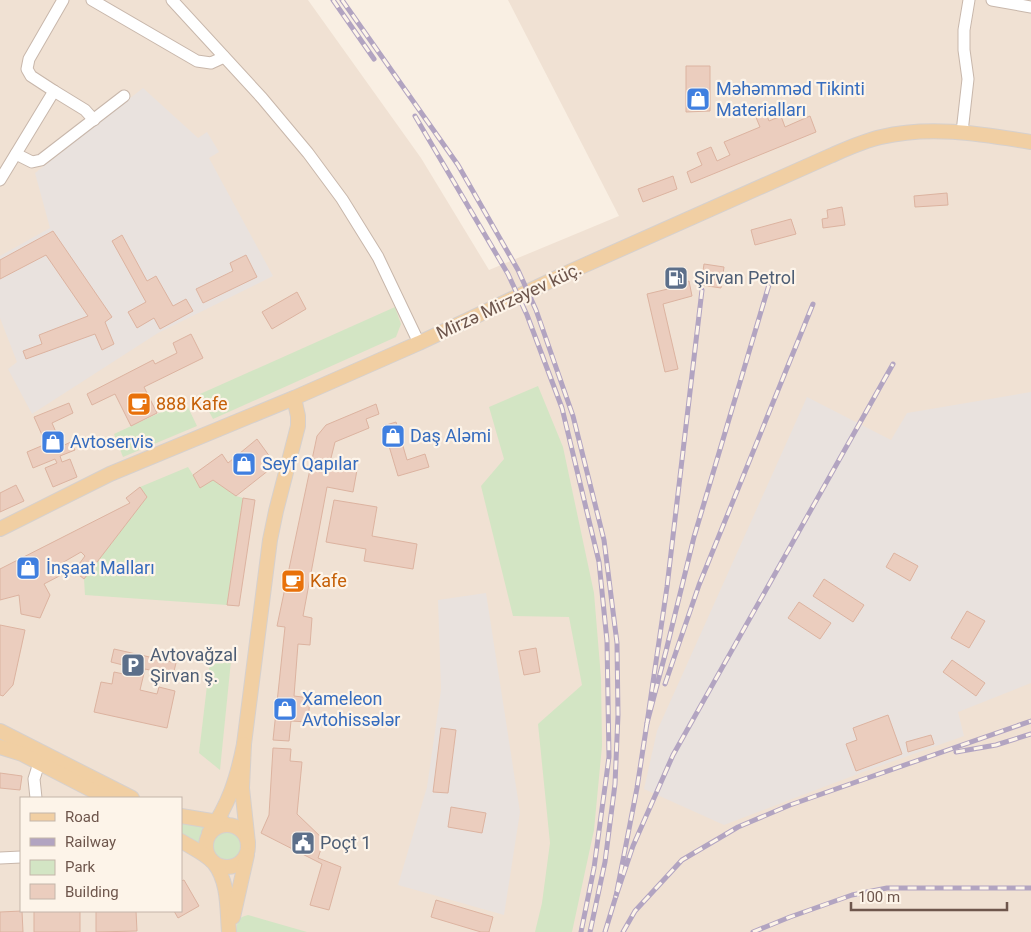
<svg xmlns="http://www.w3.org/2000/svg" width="1031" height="932" font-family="Roboto,sans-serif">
  <rect width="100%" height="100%" fill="#f9efe3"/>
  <path fill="#f0e1d3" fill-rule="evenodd" d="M0,0H308L421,158L489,270L619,216L508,0H1031V932H0ZM21,798H181V911H21Z"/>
  <g fill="#e9e2de">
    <polygon points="143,88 198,138 207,132 219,152 209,158 273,276 158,333 32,414 8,369 17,362 0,318 0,256 50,228 35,173"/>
    <polygon points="1031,392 1031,683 958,712 964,736 863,772 724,825 644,789 657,731 807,397 891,440 907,413"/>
    <polygon points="486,593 520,812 504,915 398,885 427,787 441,690 438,600"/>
  </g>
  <g fill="#d3e5c4">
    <polygon points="395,307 401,324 396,337 213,419 200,394"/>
    <polygon points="538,386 563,447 594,593 601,678 602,746 594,830 572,932 535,932 542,903 550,843 538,724 582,685 569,617 513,616 481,486 504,459 489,407"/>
    <polygon points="185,401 197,426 123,457 114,434"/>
    <polygon points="188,467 193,475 213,480 236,496 243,498 227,605 85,595 84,579 147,497 140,487"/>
    <polygon points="210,660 231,661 220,770 199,753"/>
    <polygon points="181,821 204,826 198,845 181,834"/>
    <circle cx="227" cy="846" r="15"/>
    <path d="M248,915L307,932H236C237,922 238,917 248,915Z"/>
  </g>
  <g fill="#ebcdbe" stroke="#dcb3a0">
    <polygon points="686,66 710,66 710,111 686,112"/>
    <polygon points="765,111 769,121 781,116 785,127 810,116 816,132 691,183 687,172 702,165 697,153 711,147 717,161 730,155 724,142 760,127 755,115"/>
    <polygon points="673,176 677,189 643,202 638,189"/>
    <polygon points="947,193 948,205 915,207 914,196"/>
    <polygon points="842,207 845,225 823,228 822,219 828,218 827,210"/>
    <polygon points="791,219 796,234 755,245 751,230"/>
    <polygon points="53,231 112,317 105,322 114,344 102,350 95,334 26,359 23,351 42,344 39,335 88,316 46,255 0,279 0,260"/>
    <polygon points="122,235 147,281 156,276 173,306 186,299 193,311 160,329 154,318 137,328 128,312 146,302 112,241"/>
    <polygon points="246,255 257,277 203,303 196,289 233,271 230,263"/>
    <polygon points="704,264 724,267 721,288 701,285"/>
    <polygon points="680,268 684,283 689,281 692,296 663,304 678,369 665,372 647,294 672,288 668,271"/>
    <polygon points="297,292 306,309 272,329 262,312"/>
    <polygon points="191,334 203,358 144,387 157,413 131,426 115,394 92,405 87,394 153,360 155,364 177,353 173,343"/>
    <polygon points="69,403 73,413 52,423 62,446 71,442 75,450 60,456 62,462 70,459 77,477 53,487 45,468 57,463 55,459 33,468 27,452 46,444 34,417"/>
    <polygon points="376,404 379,414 366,419 369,428 335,442 329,466 357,470 353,492 327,487 303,616 312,618 310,645 298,644 294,696 310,698 308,722 291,721 289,741 273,740 285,627 277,626 317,436 326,425"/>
    <polygon points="396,422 407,460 425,454 429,467 398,476 383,426"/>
    <polygon points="257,439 270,457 263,463 269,470 236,496 213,480 200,488 193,475 222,454 228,463"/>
    <polygon points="16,485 24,501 0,512 0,493"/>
    <polygon points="140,487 147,497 84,579 74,571 85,556 81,552 62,563 67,572 44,584 50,595 40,618 21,614 19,595 0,600 0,569 130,503 126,498"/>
    <polygon points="243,498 255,500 239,606 227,605"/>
    <polygon points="334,500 377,507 372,536 417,544 413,569 364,561 366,549 326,542"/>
    <polygon points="894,553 918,566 910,581 886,567"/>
    <polygon points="824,579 864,605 853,622 813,596"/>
    <polygon points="799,602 831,623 820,639 788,618"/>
    <polygon points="967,611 985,621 969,648 951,638"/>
    <polygon points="0,625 25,630 13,685 3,696 0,695"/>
    <polygon points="536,648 540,672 524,675 519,651"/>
    <polygon points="114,649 176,663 173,675 145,669 140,690 157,694 159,687 175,691 167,728 94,712 101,682 112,684 114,672 133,676 135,668 111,662"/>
    <polygon points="952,660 985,683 976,696 943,672"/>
    <polygon points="888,715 902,754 856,771 846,744 857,740 853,728"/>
    <polygon points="441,728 456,730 448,793 433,792"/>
    <polygon points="931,735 934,744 908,752 906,742"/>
    <polygon points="273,748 291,749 290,761 302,762 297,814 324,840 318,858 341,867 329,910 310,905 322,864 261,833 269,815"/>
    <polygon points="0,773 22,776 20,790 0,788"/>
    <polygon points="451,807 486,813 482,833 448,827"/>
    <polygon points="184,880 199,906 178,918 174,911 181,911 181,881"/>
    <polygon points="436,900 493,917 489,932 481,932 431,917"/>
    <polygon points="22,911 23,932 0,932 0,912"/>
    <rect x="34" y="911" width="46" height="21"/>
    <polygon points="96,911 136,911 137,931 96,932"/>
  </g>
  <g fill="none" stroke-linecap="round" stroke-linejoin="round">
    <g stroke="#c8b7ab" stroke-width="13">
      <g id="minor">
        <polyline points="92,0 197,61 211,63 224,57"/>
        <polyline points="172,0 262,98 308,153 342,199 378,257 419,343"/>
        <polyline points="992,0 1031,7"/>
        <polyline points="54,91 85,110 94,120"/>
        <polyline points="962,132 968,79 964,50 964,30 969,0"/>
        <polyline points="16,154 32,162 41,160 124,96"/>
        <polyline points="0,180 54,91 31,76 27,69 29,59 63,0"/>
        <polyline points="36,798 34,779 39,763"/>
        <polyline points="0,858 21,857"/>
      </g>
    </g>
    <g stroke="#d6d0cd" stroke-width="16">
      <g id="major">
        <path d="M0,529L110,474L294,398L419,343L567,273L830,156C846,149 863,141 881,137C931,125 981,134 1031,142"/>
        <polyline points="0,731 132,798"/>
        <polyline points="244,744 270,540 276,511 298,426 298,416 294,398"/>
        <polyline points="0,747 22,754 107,798"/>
        <polyline points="181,816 224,823"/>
        <circle cx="227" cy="846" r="21"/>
        <path d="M209,833C229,804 237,779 244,744L242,788L248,843"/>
        <path d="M181,841C191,847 206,854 214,863C229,882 227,909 229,932"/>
        <polyline points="233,917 247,855"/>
      </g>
    </g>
    <use href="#minor" stroke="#fff" stroke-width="11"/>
    <use href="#major" stroke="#f1cfa3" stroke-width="14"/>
    <g stroke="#b2a4c1" stroke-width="5">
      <g id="rail">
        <polyline points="333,0 374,59"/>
        <polyline points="342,0 458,165 518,270 536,310 573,416 604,540 617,643 618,715 615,784 605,862 590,932"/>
        <polyline points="415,116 508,274 527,315 562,408 599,562 607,641 609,757 594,868 581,932"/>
        <polyline points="702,290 667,587 647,723 666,651 694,537 771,278"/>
        <polyline points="665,684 699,585 813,304"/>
        <polyline points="647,723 637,788 616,896 633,846 673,755 893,364"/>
        <polyline points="956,752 996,745 1031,734"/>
        <polyline points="605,932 616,896"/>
        <polyline points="623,932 635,911 682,860 738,827 790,805 1031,721"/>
        <polyline points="753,932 790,917 852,895 887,888 1031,888"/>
      </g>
    </g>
    <use href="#rail" stroke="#fdf4e9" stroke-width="3" stroke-dasharray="9" stroke-linecap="butt"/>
  </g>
  <defs>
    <g id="shop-square" transform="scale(1.25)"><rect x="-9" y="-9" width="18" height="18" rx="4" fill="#3f7fe0" stroke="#fdf4e9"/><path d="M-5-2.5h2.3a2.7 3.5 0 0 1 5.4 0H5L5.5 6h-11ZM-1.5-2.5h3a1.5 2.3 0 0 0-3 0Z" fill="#fff"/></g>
    <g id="fuel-square" transform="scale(1.25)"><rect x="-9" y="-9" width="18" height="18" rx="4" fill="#5c6f8a" stroke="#fdf4e9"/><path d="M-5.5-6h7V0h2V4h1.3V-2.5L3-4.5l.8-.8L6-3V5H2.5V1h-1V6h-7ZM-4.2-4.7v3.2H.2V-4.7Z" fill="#fff"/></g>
    <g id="cafe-square" transform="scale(1.25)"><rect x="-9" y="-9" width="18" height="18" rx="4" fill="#e8710a" stroke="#fdf4e9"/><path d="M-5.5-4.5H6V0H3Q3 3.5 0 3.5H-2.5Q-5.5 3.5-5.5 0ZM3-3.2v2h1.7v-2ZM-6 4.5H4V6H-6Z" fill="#fff"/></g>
    <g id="parking-square" transform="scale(1.25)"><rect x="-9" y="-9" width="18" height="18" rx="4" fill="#5c6f8a" stroke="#fdf4e9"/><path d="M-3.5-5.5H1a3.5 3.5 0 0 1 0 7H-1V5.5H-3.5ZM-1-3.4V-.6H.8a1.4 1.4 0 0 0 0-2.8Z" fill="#fff"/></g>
    <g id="civic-square" transform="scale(1.25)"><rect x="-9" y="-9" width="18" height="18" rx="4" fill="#5c6f8a" stroke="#fdf4e9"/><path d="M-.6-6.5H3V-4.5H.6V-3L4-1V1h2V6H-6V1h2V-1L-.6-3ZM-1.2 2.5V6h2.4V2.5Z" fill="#fff"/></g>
  </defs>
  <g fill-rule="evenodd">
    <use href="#shop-square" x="698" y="99"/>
    <use href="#fuel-square" x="676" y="278"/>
    <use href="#cafe-square" x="139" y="404"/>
    <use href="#shop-square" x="393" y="436"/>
    <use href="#shop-square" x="53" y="442"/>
    <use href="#shop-square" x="244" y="464"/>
    <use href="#shop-square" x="28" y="568"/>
    <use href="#cafe-square" x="293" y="581"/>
    <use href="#parking-square" x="133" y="665"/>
    <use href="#shop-square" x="285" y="709"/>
    <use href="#civic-square" x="303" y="843"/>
  </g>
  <g text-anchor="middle" stroke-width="4.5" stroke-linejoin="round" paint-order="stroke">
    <g font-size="18" fill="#366cbe" stroke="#fdf4e9" text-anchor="start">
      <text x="716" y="95">Məhəmməd Tikinti<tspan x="716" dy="21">Materialları</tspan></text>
      <text x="410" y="442">Daş Aləmi</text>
      <text x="70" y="448">Avtoservis</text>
      <text x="262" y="470">Seyf Qapılar</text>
      <text x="46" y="574">İnşaat Malları</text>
      <text x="302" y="705">Xameleon<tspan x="302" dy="21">Avtohissələr</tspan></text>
    </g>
    <g font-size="18" fill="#4e5e75" stroke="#fdf4e9" text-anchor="start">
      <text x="694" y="284">Şirvan Petrol</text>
      <text x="150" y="661">Avtovağzal<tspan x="150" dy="21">Şirvan ş.</tspan></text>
      <text x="320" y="849">Poçt 1</text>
    </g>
    <g font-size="18" fill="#6e564c" stroke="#fdf4e9">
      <text transform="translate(509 301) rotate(-25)" y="6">Mirzə Mirzəyev küç.</text>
    </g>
    <g font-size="18" fill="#c56008" stroke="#fdf4e9" text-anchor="start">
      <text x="156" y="410">888 Kafe</text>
      <text x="310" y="587">Kafe</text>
    </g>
  </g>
  <rect x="20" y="797" width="162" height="115" fill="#fdf4e9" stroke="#c4b5aa"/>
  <rect x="30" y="813" width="25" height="8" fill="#f1cfa3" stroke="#c4b5aa"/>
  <text x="65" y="822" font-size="15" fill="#6e564c">Road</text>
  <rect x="30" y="838" width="25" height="8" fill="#b2a4c1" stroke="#c4b5aa"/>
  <text x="65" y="847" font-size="15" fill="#6e564c">Railway</text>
  <rect x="30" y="860" width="25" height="15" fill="#d3e5c4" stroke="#c4b5aa"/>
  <text x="65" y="872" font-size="15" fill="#6e564c">Park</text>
  <rect x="30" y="884" width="25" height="15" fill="#ebcdbe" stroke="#c4b5aa"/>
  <text x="65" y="897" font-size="15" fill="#6e564c">Building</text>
  <path d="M851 902v8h156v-8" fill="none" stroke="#6e564c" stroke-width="2.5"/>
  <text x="858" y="902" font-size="15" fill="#6e564c" stroke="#fdf4e9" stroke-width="4" paint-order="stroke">100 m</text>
</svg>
